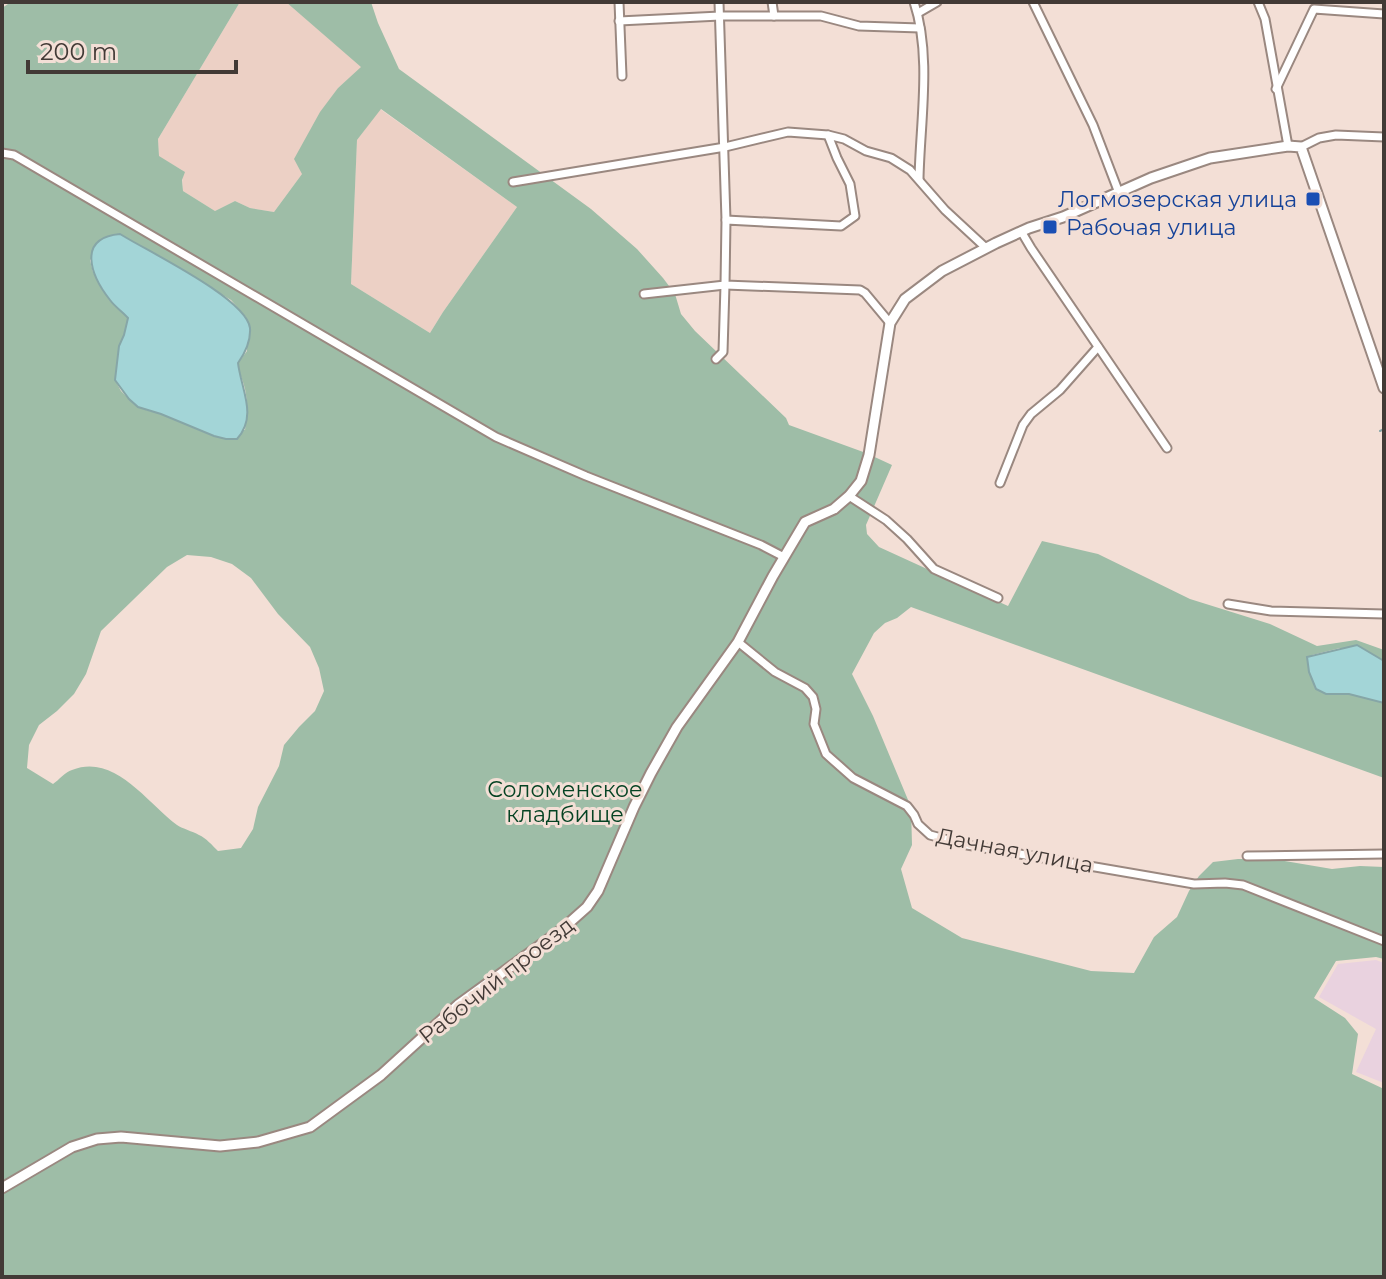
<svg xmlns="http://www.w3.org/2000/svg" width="1386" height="1279" font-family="Montserrat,sans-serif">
  <rect width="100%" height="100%" fill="#f3dfd6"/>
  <g fill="#ecd0c5">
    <polygon points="240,2 286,2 362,67 338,88 302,174 274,212 250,208 235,201 215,211 183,191 182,170 159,157 158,139"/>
    <polygon points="380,109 517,207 443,312 430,333 351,284 357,140"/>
  </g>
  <polygon fill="#e9d2df" points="1376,960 1384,963 1384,1083 1356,1072 1376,1029 1319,997 1338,964"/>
  <path fill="#9ebda7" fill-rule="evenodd" d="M11,2H240L158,139L159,156L185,172L182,180L183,191L215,211L235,201L250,208L274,212L302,174L294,159L320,112L338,88L361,67L286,2H371L378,23L399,69L591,209L637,249L663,278L675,294L681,314L695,331L786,418L789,425L866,453L892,465L866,525L867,534L879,547L1008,606L1042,541L1098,554L1190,599L1270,624L1317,646L1356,640L1384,650V661L1340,648L1312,655L1326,694H1349L1384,703V778L911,607L897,618L885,623L874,633L852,674L873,716L911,807L912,845L901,869L912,908L962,938L1091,971L1134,973L1154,937L1177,917L1189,891L1199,876L1213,862L1238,859H1273L1332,869L1360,866L1384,867V959L1376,957L1336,961L1314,998L1345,1018L1358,1034L1352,1074L1384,1089V1277H2V8ZM381,109L517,207L443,312L430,333L351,284L357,140ZM120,234L231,300L246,317L247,351L238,363C239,373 243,380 245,389C248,403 247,416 245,430L149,411L138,407L129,399L121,391L115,380L119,346L124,335L128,318L111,302L93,272L90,260ZM187,555L211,557L232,564L251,578L278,614L310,647L319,668L324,691L315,711L299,727L284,745L279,766L258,807L253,829L241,848L218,851C212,845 206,838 199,835C192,831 183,829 177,825C147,803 115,753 72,770C65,772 59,780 53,784L27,768L29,745L39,725L57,711L74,694L86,674L101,631L167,567Z"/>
  <g fill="#a3d5d7" stroke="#86a6a7" stroke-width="2">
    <path d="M120,234C147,251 246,298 250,328C251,342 245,353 238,363C241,389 258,416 237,439H226L214,436L161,414L138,407L129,399L115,380L119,346L124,335L128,318C123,312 115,307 110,300C91,276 76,238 120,234Z"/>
    <polygon points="1357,645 1384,661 1384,703 1349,694 1326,694 1316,689 1309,672 1307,657"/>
  </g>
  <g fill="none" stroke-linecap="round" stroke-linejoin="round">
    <polyline stroke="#86a6a7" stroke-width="2" points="1380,431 1384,429"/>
    <g stroke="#9a8880" stroke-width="11">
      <g id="minor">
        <polyline points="619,2 622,76"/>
        <polyline points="719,2 726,220"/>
        <polyline points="772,2 774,16"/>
        <path d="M914,2C932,56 920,123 919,179"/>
        <polyline points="1033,2 1093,125 1119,193"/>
        <polyline points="1258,2 1265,19 1288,146"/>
        <polyline points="918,13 937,2"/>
        <polyline points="619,21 720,16 821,16 859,26 920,28"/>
        <polyline points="1276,89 1314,9 1384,14"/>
        <polyline points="828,135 837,158 850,184 855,216 841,226 726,220 725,285 860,290 865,293 890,323"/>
        <polyline points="1301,147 1319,138 1336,135 1384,137"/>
        <polyline points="2,153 14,155 496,437 586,476 761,545 784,557"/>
        <polyline points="513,182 725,147 788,132 828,135 844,139 866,151 891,158 910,170 945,210 986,248"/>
        <polyline points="1021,231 1031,248 1167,448"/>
        <polyline points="644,294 725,285 723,352 716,359"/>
        <polyline points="1000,483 1023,425 1031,414 1060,390 1098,347"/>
        <polyline points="849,496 886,520 907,539 934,569 998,598"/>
        <polyline points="1228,604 1271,611 1384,614"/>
        <polyline points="738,642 775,672 805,688 813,697 816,709 814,724 826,754 853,778 907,806 914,815 918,824 930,835 967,845 1194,884 1225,883 1243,885 1384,941"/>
        <polyline points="1247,856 1384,854"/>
      </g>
    </g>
    <g stroke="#9a8880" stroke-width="13">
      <polyline id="tertiary" points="2,1188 72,1147 97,1139 121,1137 220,1146 258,1142 310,1127 381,1075 458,1005 560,931 587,907 598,891 634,807 651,773 677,727 738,642 773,576 805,522 834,509 849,496 861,481 869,455 890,323 905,299 942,271 996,243 1029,228 1063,217 1151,178 1210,158 1288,146 1301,147 1384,388"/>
    </g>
    <use href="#minor" stroke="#fff" stroke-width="7"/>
    <use href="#tertiary" stroke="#fff" stroke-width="9"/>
  </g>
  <g fill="#1a4fb4" stroke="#f3dfd6" stroke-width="3">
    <rect x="1305" y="191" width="16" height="16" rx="4"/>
    <rect x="1042" y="219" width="16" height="16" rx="4"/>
  </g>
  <g text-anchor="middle" stroke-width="6" stroke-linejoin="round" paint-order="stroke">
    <g font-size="22" fill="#164399" stroke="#f3dfd6" text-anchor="end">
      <text x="1297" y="207">Логмозерская улица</text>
      <text x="1066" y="235" text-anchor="start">Рабочая улица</text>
    </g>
    <g font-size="22" fill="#054323" stroke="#f3dfd6">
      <text x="565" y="797">Соломенское<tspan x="565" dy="25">кладбище</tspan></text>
    </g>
    <g font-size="22" fill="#423a36" stroke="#f3dfd6">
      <text transform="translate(1015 850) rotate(11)" y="8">Дачная улица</text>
      <text transform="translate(496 980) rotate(-38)" y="8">Рабочий проезд</text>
    </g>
  </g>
  <rect width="1386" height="1279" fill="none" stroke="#423a36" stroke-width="8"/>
  <path d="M28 60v12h208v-12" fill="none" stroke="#423a36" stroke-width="4"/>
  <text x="40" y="60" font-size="24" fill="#423a36" stroke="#f3dfd6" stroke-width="6" paint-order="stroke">200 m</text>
</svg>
